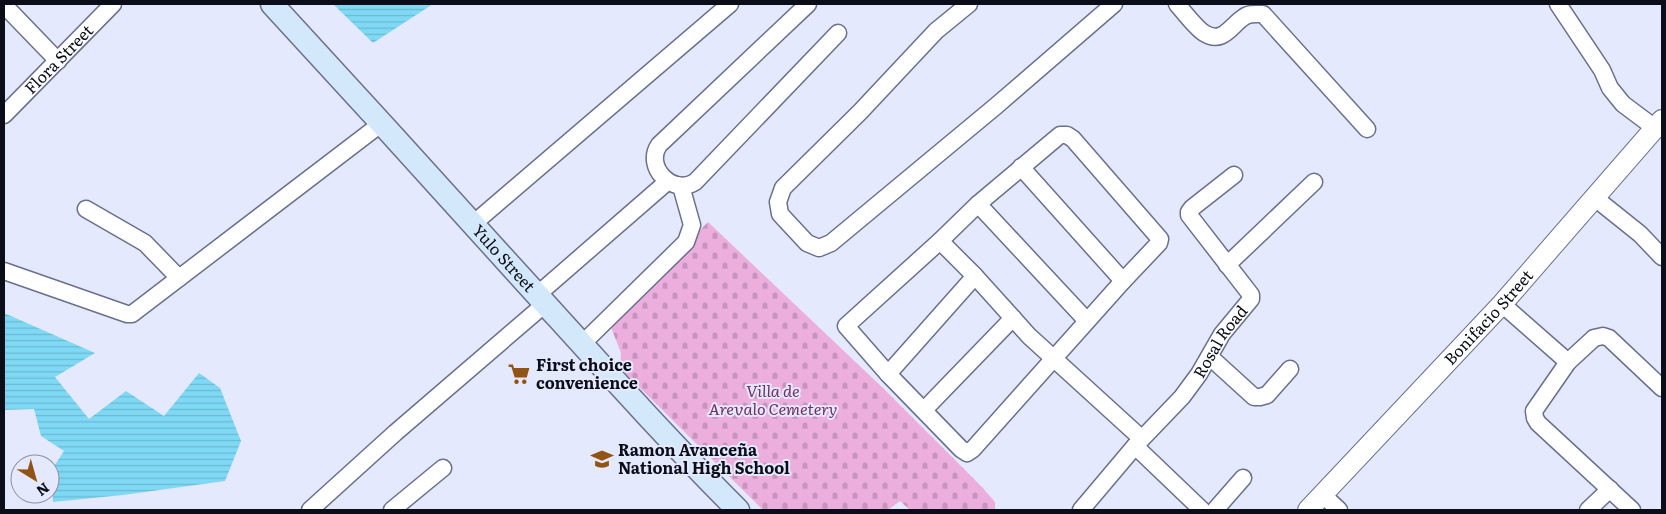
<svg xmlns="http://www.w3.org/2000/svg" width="1666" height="514" font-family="Literata,serif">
  <defs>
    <pattern id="cemetery-stones" width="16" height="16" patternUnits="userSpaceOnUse" patternTransform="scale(1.25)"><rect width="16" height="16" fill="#ebaedd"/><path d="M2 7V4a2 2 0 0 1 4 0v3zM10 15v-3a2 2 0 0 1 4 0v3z" fill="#c894bd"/></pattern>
    <pattern id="water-rules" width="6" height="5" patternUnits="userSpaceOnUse" patternTransform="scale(1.25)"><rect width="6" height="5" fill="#7fd9f5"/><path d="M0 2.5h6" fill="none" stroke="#6cb9d1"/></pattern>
  </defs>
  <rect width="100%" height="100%" fill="#e5e9fe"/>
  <polygon fill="url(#cemetery-stones)" points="708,222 884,389 981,486 995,502 995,510 910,510 900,501 888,510 763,510 620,368 621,353 609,322"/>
  <g fill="url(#water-rules)">
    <polygon points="333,4 433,4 373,43"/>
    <polygon points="4,313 95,353 55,377 89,419 126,391 164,416 199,373 220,388 241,441 225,481 123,495 53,502 51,471 64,451 41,436 34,409 4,410"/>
  </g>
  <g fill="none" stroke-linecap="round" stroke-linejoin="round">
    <g stroke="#6a6f8d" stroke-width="19">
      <g id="minor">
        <path d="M808,4L659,145C644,167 673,196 695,182L838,33"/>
        <polyline points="969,4 936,31 860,112 783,188 778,202 780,214 807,243 819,248 831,243 996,106 1114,4"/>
        <path d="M1177,4C1183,11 1196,28 1204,33C1223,45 1231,25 1244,17C1249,13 1257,14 1263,14L1367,129"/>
        <polyline points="1558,4 1602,70 1610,88 1623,104 1655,128"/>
        <polyline points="4,5 58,61"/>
        <path id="s1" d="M4,115L113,4"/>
        <polygon points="1060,135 1067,135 1073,139 1160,239 1159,243 1123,281 973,449 967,453 961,449 888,374 846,326 940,241 978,204"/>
        <polyline points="1021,167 1123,281"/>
        <polyline points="1595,198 1640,234 1662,257"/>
        <polyline points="978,204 1087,321"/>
        <polyline points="86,209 145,243 179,278"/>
        <polyline points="473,224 730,4"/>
        <polyline points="940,241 975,276 1029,336 1141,438"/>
        <polyline points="1227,265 1314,182"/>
        <polyline points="4,271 127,314 132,314 382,123"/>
        <polyline points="537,295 667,182"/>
        <polyline points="1502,304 1568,362"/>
        <polyline points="581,345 686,242 692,225 681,186"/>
        <polyline points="1210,357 1254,397 1260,397 1267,395 1290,369"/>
        <polyline points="888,374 975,276"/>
        <polyline points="924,410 1013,318"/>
        <polyline points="1135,446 1202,510"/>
        <polyline points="1323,495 1339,510"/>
        <polyline points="310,510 395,433 545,304"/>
        <polyline points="392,510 443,468"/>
        <path id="s2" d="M1081,510L1135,446L1182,397L1199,374L1222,334L1251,299V295L1189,215V212L1192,208L1234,175"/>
        <polyline points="1215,510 1243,478"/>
        <polyline points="1588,510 1610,489"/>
        <polyline points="1632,510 1538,423 1535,418 1534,411 1568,362 1594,338 1603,336 1609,338 1662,388"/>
      </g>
    </g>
    <g stroke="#6a6f8d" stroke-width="22">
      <g id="tertiary">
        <path id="s3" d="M1308,510L1502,304L1662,120"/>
      </g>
    </g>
    <g stroke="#6a6f8d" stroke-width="25">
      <g id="secondary">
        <path id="s4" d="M272,4C355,94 437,184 519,275C591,354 662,434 738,510"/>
      </g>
    </g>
    <use href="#minor" stroke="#fff" stroke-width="16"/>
    <use href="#tertiary" stroke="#fff" stroke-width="20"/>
    <use href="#secondary" stroke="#d4e8fb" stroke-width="22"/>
  </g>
  <defs>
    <g id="supermarket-bare" transform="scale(1.725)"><path d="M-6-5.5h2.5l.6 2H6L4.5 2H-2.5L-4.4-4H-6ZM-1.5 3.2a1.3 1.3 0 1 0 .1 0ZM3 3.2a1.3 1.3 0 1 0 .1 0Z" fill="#915415" stroke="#e5e9fe" stroke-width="2.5" paint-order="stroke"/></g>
    <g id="school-bare" transform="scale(1.725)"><path d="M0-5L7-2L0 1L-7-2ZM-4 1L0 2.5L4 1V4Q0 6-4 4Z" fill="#915415" stroke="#e5e9fe" stroke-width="2.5" paint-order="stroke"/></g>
  </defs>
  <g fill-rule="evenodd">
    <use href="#supermarket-bare" x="519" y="374"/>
    <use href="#school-bare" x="602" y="459"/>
  </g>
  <g text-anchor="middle" stroke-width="4" stroke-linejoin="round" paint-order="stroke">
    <g font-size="16" fill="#0b0d18" stroke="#e5e9fe">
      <text dy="6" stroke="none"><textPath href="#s1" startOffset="78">Flora Street</textPath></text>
      <text dy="6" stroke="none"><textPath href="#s4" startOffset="344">Yulo Street</textPath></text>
      <text dy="6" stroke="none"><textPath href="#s3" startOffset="264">Bonifacio Street</textPath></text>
      <text dy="6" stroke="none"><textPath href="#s2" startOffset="219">Rosal Road</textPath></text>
    </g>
    <g font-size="16" font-weight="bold" fill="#0b0d18" stroke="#e5e9fe" text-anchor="start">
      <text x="536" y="371">First choice<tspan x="536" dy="18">convenience</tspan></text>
      <text x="618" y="456">Ramon Avanceña<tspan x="618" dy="18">National High School</tspan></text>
    </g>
    <g font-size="16" font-style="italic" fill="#732d67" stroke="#e5e9fe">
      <text x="773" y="397">Villa de<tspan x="773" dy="18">Arevalo Cemetery</tspan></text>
    </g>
  </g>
  <rect width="1666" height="514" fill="none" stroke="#0b0d18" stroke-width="10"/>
  <g transform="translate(35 479) rotate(143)"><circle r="24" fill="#e5e9fe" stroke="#8e91a2"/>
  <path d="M0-4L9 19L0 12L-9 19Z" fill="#915415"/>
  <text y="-8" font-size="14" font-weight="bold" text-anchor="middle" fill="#0b0d18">N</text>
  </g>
</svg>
